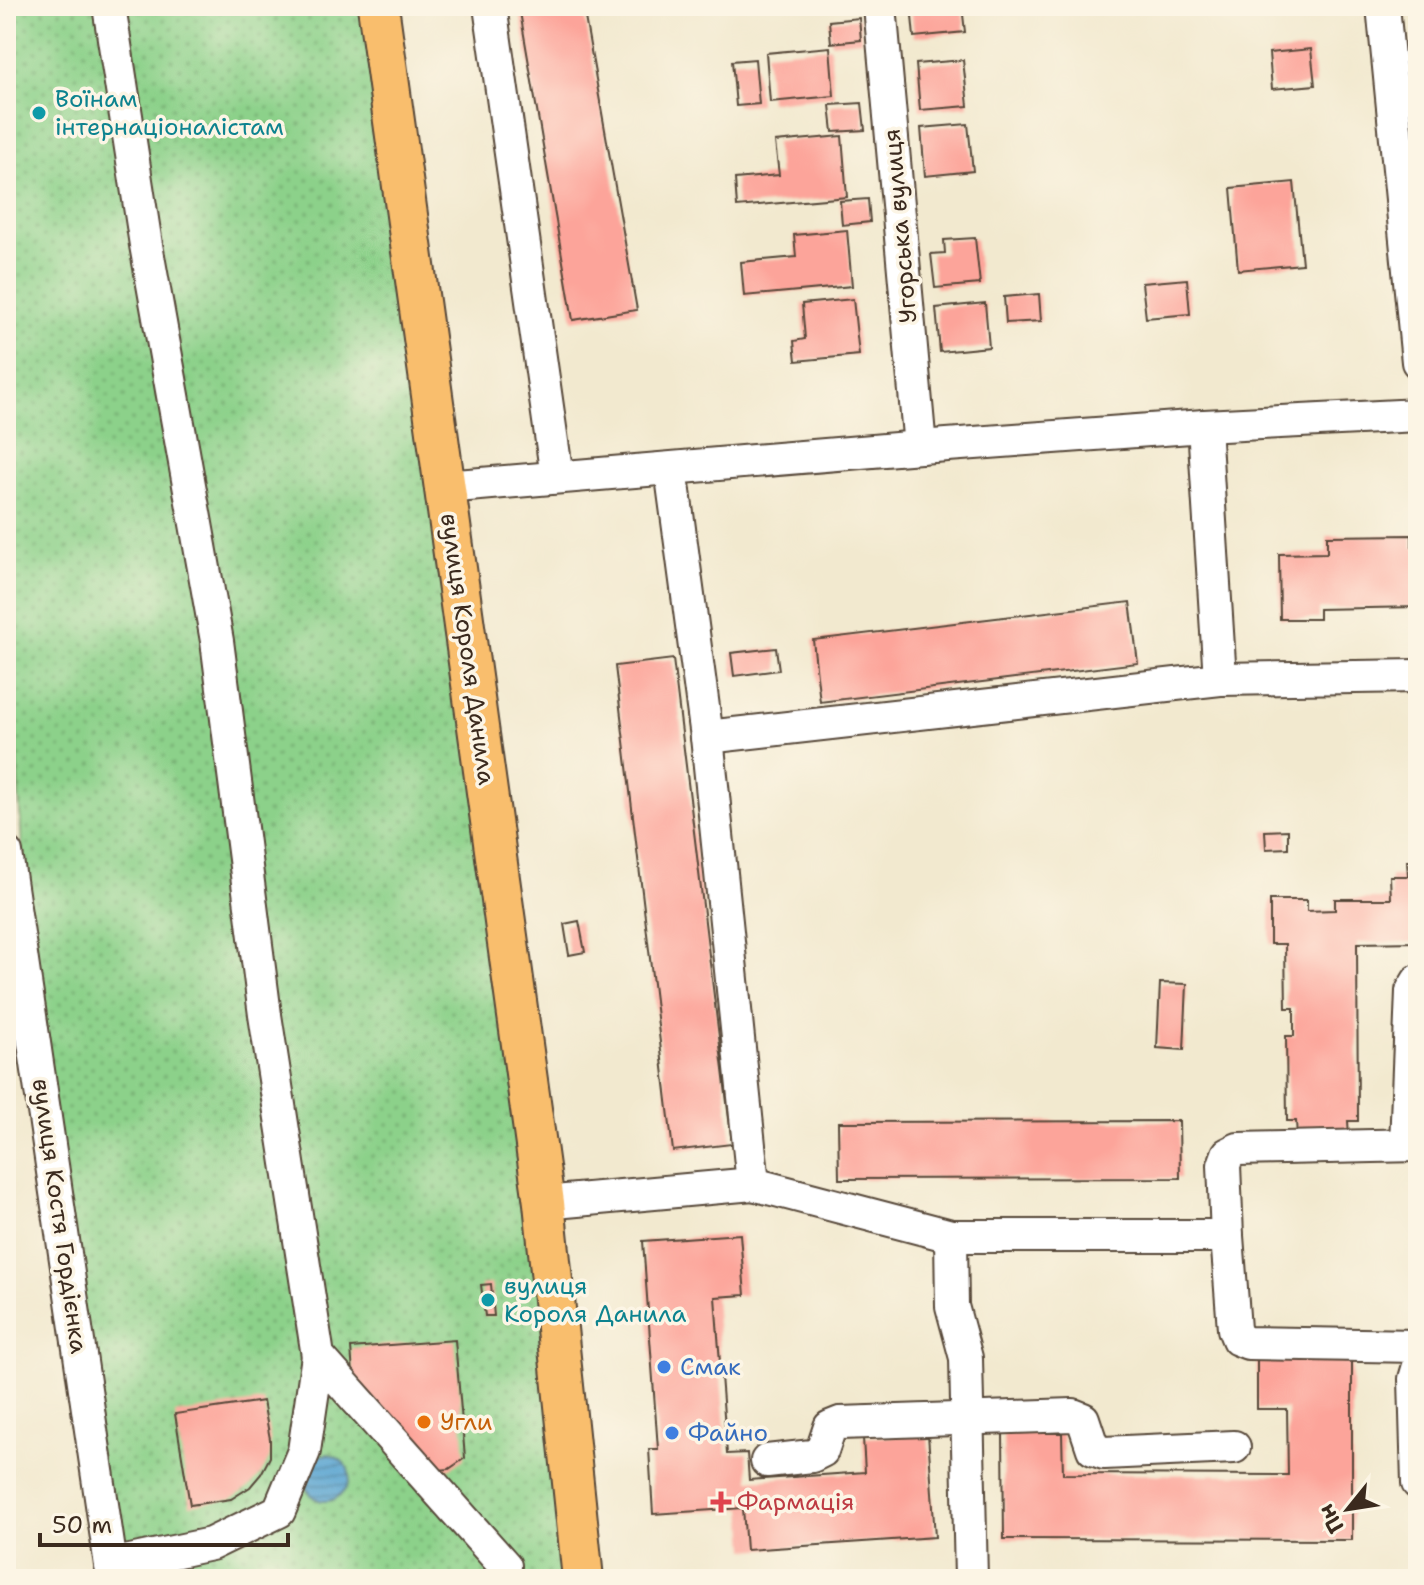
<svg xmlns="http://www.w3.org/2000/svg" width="1424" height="1585" font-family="'Shantell Sans',sans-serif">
  <defs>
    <pattern id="park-dots" width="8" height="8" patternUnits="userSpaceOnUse" patternTransform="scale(2)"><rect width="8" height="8" fill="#8cd18a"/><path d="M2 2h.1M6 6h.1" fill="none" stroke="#74aa70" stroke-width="1.8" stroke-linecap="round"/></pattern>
    <pattern id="water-rules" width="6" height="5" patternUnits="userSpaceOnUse" patternTransform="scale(2)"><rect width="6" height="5" fill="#5aa5d2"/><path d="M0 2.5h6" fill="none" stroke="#4c87aa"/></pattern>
  </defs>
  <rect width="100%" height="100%" fill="#fcf5e5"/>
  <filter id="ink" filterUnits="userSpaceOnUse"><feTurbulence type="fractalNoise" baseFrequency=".0125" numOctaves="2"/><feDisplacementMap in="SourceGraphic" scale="16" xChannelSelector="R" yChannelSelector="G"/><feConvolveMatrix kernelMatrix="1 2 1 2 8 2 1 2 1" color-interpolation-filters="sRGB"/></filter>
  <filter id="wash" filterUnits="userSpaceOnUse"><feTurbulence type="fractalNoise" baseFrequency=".006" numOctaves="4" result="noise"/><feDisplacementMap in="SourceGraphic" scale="32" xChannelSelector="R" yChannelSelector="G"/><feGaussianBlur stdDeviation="1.8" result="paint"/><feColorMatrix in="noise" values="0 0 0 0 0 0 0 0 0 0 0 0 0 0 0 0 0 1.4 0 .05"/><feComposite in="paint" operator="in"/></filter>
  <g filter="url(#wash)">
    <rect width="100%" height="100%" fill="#f2e9cf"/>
    <polygon fill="url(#park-dots)" stroke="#647e54" stroke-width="2" points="6,6 378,6 583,1579 113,1579 33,1035 11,660 6,626"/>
    <path fill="url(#water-rules)" stroke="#4a6878" stroke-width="2" d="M328,1454C379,1470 325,1529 305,1485L318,1456Z"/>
    <g id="blocks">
      <g fill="#fca49a">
        <polygon points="519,6 583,6 637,310 573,320"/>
        <polygon points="911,6 962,6 965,32 914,37"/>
        <polygon points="859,18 861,40 831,43 829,21"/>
        <polygon points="830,47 834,96 770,102 766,53"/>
        <polygon points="1311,49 1315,85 1272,89 1269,53"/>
        <polygon points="755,59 759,104 736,106 732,61"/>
        <polygon points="963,60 968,106 920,110 916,64"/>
        <polygon points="862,103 865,130 833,132 830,105"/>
        <polygon points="968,124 973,171 925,176 921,128"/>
        <polygon points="842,136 847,197 737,207 735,179 779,175 775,142"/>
        <polygon points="1294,182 1302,264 1238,270 1231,188"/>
        <polygon points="868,199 870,222 842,225 840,201"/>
        <polygon points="847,230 852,286 744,296 741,262 796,257 794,235"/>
        <polygon points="975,238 980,284 935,288 931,254 945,253 944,240"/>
        <polygon points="1187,279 1190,314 1146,318 1142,283"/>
        <polygon points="1039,294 1041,321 1006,323 1004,297"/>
        <polygon points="853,299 859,355 796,361 794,341 805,339 802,304"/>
        <polygon points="985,303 989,347 940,352 936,308"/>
        <polygon points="1412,535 1412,547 1418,547 1418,607 1319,609 1319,619 1280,619 1279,554 1327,553 1327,536"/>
        <polygon points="1130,602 1138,663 820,702 813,640"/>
        <polygon points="776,648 779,670 734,676 731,653"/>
        <polygon points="673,659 732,1144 673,1151 615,666"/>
        <polygon points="1288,830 1288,848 1266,849 1265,831"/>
        <polygon points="1407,861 1418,861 1418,942 1357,943 1358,1121 1348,1121 1349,1136 1297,1136 1296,1121 1287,1121 1286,1036 1294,1036 1294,1008 1286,1008 1285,944 1270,944 1270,900 1307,900 1307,911 1335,910 1335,899 1391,899 1390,876 1408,876"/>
        <polygon points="579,921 585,952 569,955 564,924"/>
        <polygon points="1160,983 1187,984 1184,1050 1157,1048"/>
        <polygon points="1179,1121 1180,1178 839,1179 838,1122"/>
        <polygon points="740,1234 745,1295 715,1297 727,1454 747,1453 749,1480 865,1472 863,1438 928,1434 935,1537 746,1550 743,1508 653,1514 649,1449 658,1449 643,1241"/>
        <polygon points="491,1284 494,1316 485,1316 481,1285"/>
        <polygon points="455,1340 465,1458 449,1469 428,1471 354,1387 351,1348"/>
        <polygon points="1257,1355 1352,1355 1352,1540 1004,1539 1003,1433 1062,1433 1063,1474 1288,1475 1287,1409 1257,1409"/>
        <polygon points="263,1401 270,1439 270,1457 261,1474 250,1487 231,1499 190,1505 175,1414"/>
      </g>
    </g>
  </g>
  <g filter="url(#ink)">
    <use href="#blocks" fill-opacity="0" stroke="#564739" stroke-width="2"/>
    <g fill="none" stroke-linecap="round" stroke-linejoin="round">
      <g stroke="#564739" stroke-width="36">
        <g id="minor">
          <polyline points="109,6 146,245 217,641 265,1015 318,1356 505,1566"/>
          <polyline points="490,6 557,477"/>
          <polyline points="880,6 920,447"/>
          <polyline points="1383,6 1418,362"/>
          <polyline points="1204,426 1220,679 1418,676"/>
          <polyline points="671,469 707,737"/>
          <polyline points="445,487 920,447 1204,426 1418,415"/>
          <polyline points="6,853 113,1579"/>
          <polyline points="1406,1145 1412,991 1418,981"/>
          <polyline points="753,1184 951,1236"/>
          <polyline points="544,1203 753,1184 707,737 1220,679"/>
          <polyline points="1227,1236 1234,1329 1238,1339 1248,1343 1418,1346"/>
          <polyline points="1418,1369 1415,1379 1418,1483"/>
          <polyline points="767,1461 812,1456 822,1451 830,1427 840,1423 1073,1415 1083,1419 1093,1449 1104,1453 1234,1447"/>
          <polyline points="111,1565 211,1544 279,1511 304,1451 318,1356"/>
          <polyline points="971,1579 966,1358 952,1306 951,1236 1227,1236 1224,1165 1228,1154 1238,1149 1418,1145"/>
        </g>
      </g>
      <g stroke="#564739" stroke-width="44">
        <polyline id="major" points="378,6 544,1203 583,1579"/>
      </g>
      <use href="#minor" stroke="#fff" stroke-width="32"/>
      <use href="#major" stroke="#f9be6d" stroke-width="40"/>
    </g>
  </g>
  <g fill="#0f9aa8" stroke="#fcf5e5" stroke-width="3">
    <circle cx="39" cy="113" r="8"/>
    <circle cx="488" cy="1300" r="8"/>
  </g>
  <g fill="#3f7fe0" stroke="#fcf5e5" stroke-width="3">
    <circle cx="664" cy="1367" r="8"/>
    <circle cx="672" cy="1433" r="8"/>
  </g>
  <circle fill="#e8710a" stroke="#fcf5e5" stroke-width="3" cx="424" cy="1422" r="8"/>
  <path fill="#e0444e" stroke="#fcf5e5" stroke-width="3" d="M717 1490h8v8h8v8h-8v8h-8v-8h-8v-8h8z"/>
  <g text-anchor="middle" stroke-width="7" stroke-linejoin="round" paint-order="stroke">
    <g font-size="24" fill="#0d838f" stroke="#fcf5e5" text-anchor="start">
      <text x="55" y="107">Воїнам<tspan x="55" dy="28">інтернаціоналістам</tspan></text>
      <text x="504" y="1294">вулиця<tspan x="504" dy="28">Короля Данила</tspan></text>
    </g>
    <g font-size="24" fill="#3b2a1e" stroke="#fcf5e5">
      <text transform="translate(900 226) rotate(-95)" y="8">Угорська вулиця</text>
      <text transform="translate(468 649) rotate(82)" y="8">вулиця Короля Данила</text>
      <text transform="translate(60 1216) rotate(82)" y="8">вулиця Костя Гордієнка</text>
    </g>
    <g font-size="24" fill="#366cbe" stroke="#fcf5e5" text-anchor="start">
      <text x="680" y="1375">Смак</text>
      <text x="688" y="1441">Файно</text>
    </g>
    <g font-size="24" fill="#c56008" stroke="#fcf5e5" text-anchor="start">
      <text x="440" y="1430">Угли</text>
    </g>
    <g font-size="24" fill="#be3a42" stroke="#fcf5e5" text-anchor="start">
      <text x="737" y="1510">Фармація</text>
    </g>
  </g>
  <rect width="1424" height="1585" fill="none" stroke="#fcf5e5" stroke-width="32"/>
  <g transform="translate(1348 1509) rotate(240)" stroke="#fcf5e5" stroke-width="6" paint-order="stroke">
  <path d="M0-6L14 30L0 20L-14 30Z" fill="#3b2a1e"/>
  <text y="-12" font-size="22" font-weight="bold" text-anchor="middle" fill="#3b2a1e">Пн</text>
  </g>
  <path d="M40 1533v12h248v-12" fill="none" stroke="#3b2a1e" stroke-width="4"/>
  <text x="52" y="1533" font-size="24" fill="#3b2a1e" stroke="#fcf5e5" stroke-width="6" paint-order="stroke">50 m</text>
</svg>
